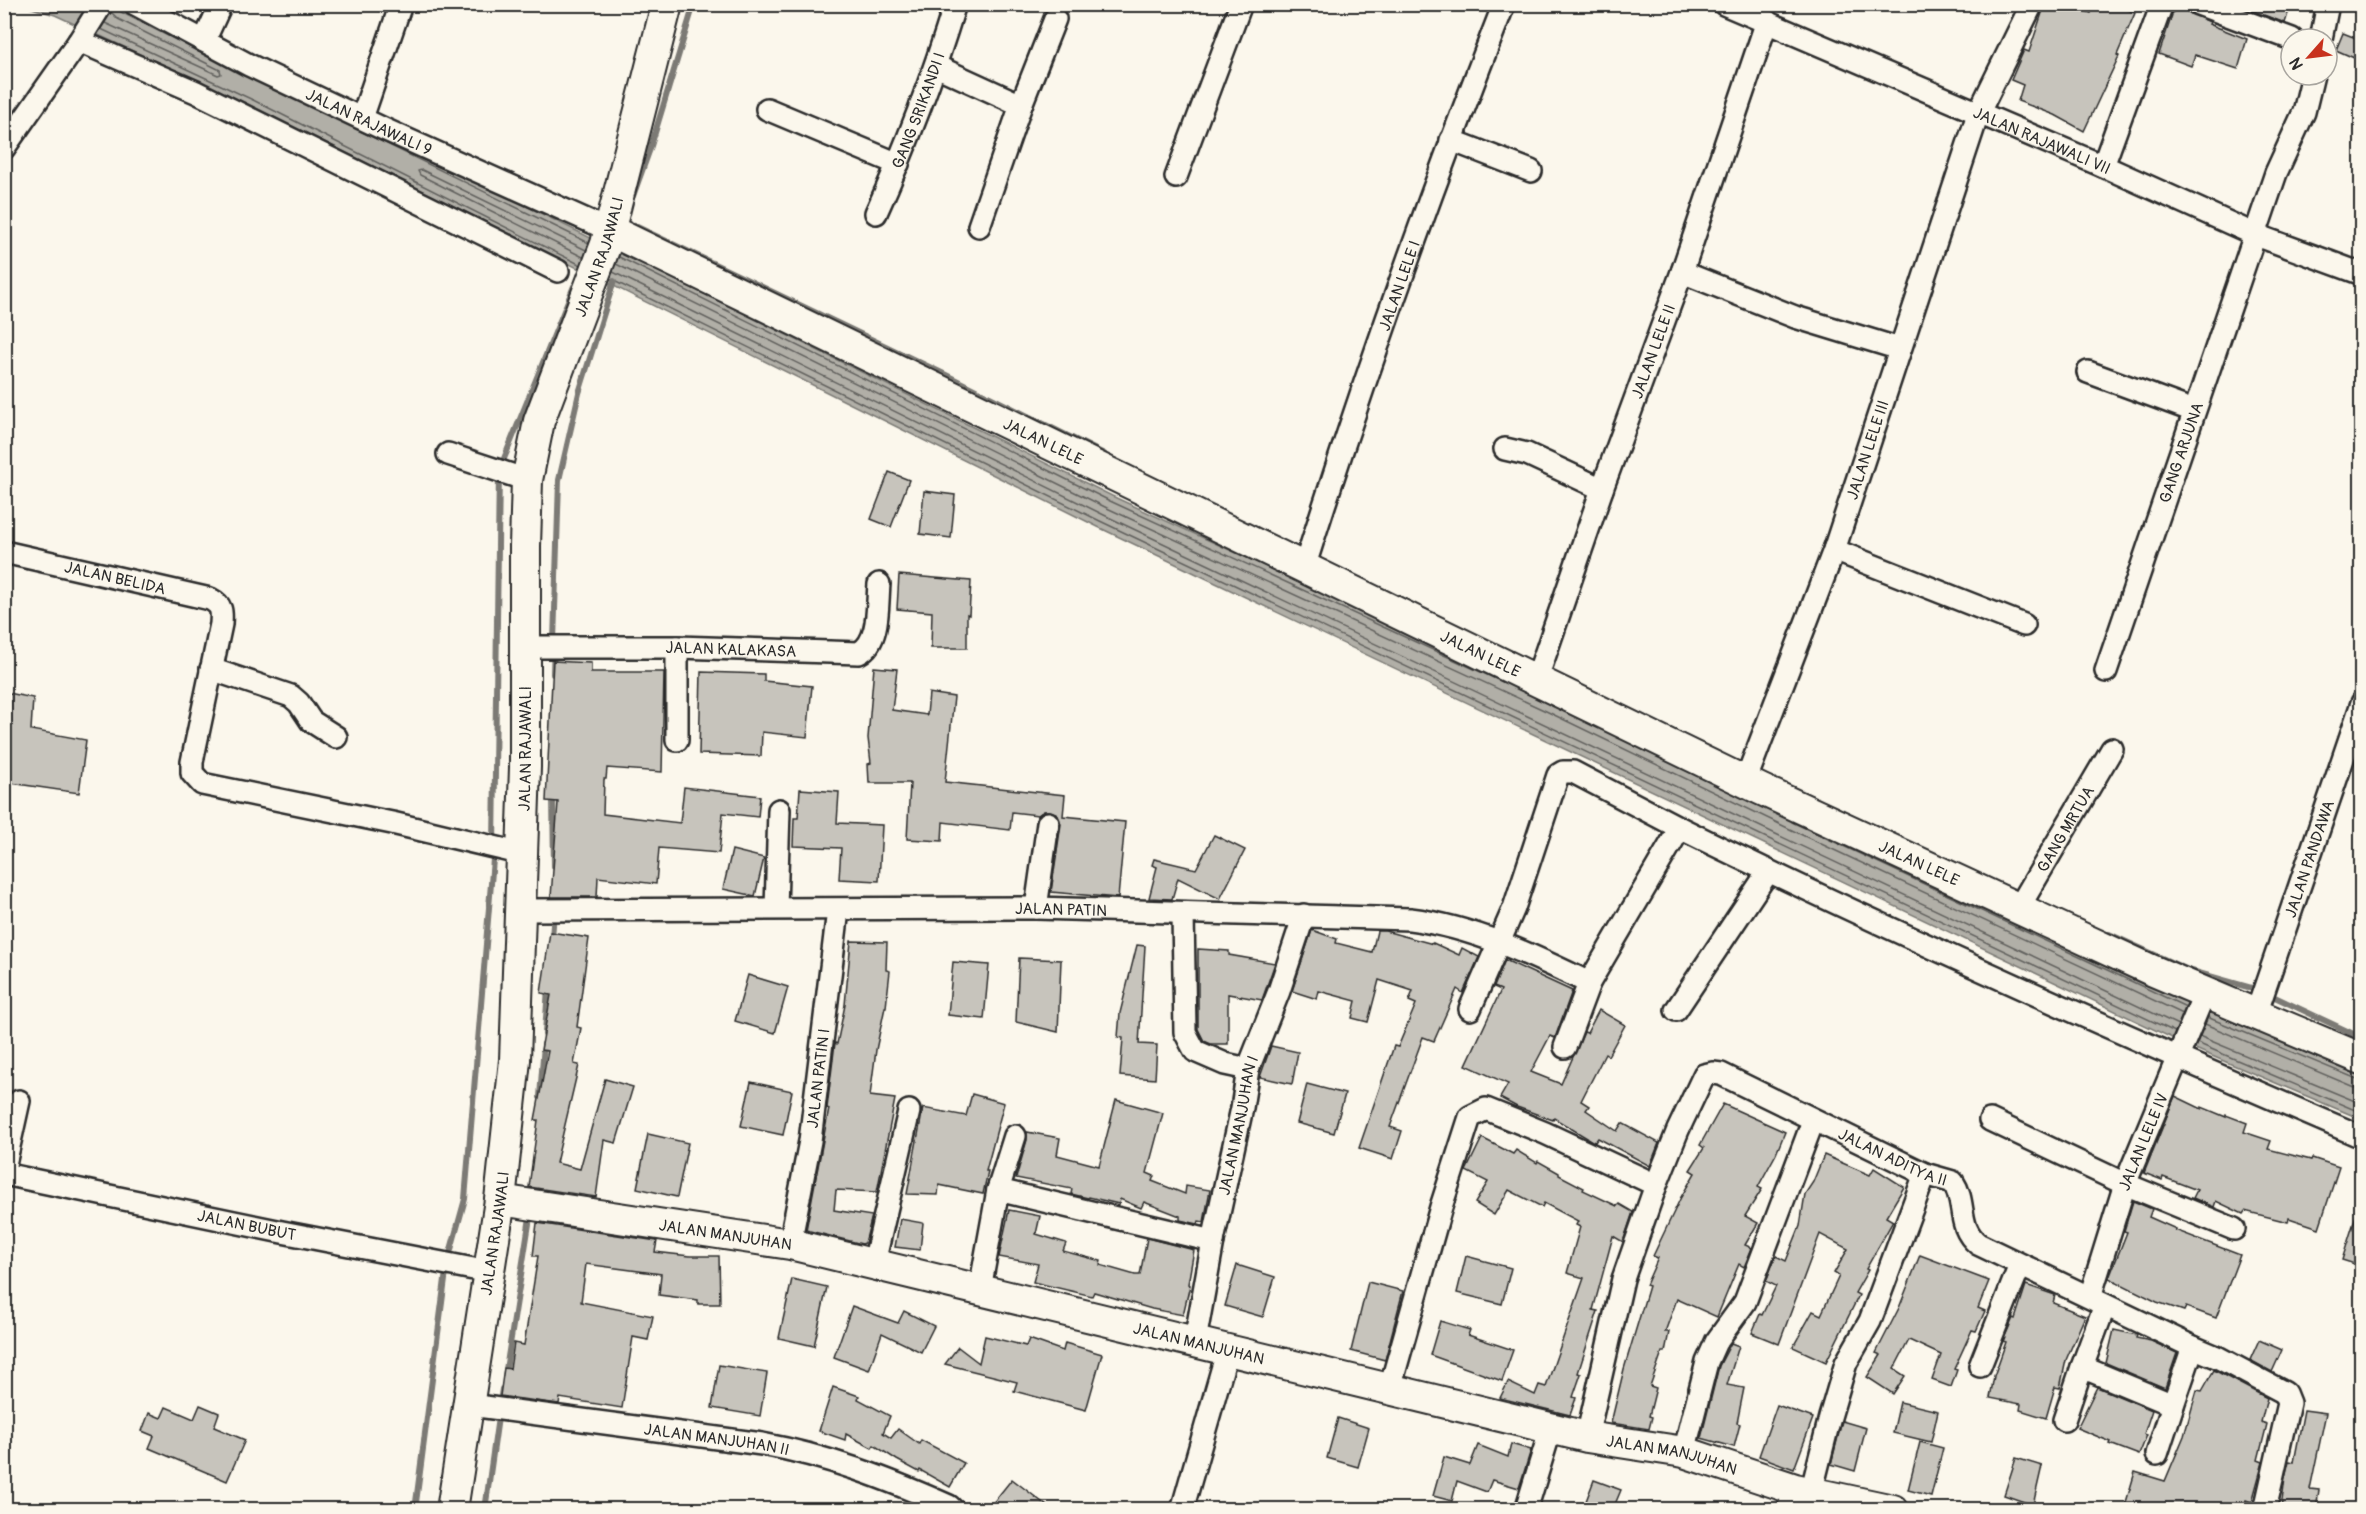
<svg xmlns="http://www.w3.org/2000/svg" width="2366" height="1514" font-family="Pangolin,sans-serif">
  <rect width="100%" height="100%" fill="#fbf7ec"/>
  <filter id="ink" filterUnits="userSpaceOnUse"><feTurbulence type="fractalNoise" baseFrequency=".0167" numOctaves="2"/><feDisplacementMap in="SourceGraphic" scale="12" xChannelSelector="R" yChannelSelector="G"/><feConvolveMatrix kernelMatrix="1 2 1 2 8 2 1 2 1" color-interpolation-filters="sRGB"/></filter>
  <g filter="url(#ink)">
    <polygon fill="#b1afa7" stroke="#7b7a75" stroke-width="1.5" points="22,5 118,5 134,12 1112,496 1336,599 2199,1007 2361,1076 2361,1119 2193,1048 1098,527 250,105 55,15"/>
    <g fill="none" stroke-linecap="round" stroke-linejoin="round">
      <g stroke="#61605d" stroke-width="1.5">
        <polyline points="118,4 121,12 176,40"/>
        <polyline points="105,23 218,75 221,74 220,70 118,19 111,12"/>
        <polyline points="101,29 253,100 581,265"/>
        <polyline points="342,122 589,243"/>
        <polyline points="583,257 420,175 418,171 422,170 586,250"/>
        <polyline points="619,257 1110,501 1498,680"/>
        <polyline points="616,264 1107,508 1546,711 1800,834 2183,1014"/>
        <polyline points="613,272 1104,515 2178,1025"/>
        <polyline points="610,279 1100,521 2175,1032"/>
        <polyline points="1792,822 2186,1007"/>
        <polyline points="2207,1017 2362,1081"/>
        <polyline points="2205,1024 2354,1087 2362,1088"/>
        <polyline points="2199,1036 2362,1104"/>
        <polyline points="2197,1043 2362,1113"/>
      </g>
      <g stroke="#7b7a75" stroke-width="6">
        <polyline points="633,196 651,146 694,4"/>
        <polyline points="635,226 946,375 1104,454"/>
        <polyline points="553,674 559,480 579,393 614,281"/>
        <polyline points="553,795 554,866"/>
        <polyline points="2109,934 2188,970 2262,991 2362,1038"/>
        <polyline points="552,938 554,912"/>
        <polyline points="545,1034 548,987"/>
        <polyline points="540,1097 544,1044"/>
        <polyline points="505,1376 531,1211"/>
        <polyline points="415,1510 447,1264 465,1199 494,847 499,471 574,286"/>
        <polyline points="485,1510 502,1389"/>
      </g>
    </g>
    <g fill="#c7c4bc" stroke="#2b2b2b" stroke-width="1.5">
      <polygon points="2045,4 2063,4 2091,13 2095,4 2116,4 2135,13 2117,55 2119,56 2084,131 2055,115 2018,101 2023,85 2011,80 2024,50 2029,52"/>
      <polygon points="2255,4 2291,4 2285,23 2253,11"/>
      <polygon points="2175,6 2210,22 2209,24 2247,39 2238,69 2195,55 2191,66 2159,54"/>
      <polygon points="2343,33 2361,40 2361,61 2336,50"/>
      <polygon points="889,472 909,480 891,527 871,519"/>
      <polygon points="924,491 955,495 951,538 920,534"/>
      <polygon points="899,575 971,581 969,615 967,614 967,648 931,648 932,612 897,609"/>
      <polygon points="553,661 591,663 591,672 664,672 662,772 607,768 606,779 604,779 603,814 680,823 684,787 760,796 758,817 723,813 719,853 659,848 656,884 598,877 597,897 551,897 558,802 546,801"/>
      <polygon points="874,667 897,669 892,710 927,715 929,693 954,697 945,782 1065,795 1063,816 1125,822 1118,898 1051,892 1061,824 1056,813 1050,811 1044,811 1038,815 1012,812 1010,830 943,822 942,841 907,839 910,783 869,783 868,764 871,763 868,738"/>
      <polygon points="701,672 764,674 764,681 812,686 807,737 762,732 761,756 699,754"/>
      <polygon points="4,692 33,698 31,730 86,740 79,793 4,782"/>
      <polygon points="800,789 839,792 837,823 882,825 879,881 839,879 841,848 793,846 794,818 798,818"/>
      <polygon points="1214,835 1245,850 1220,899 1178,878 1172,899 1149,898 1157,867 1152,865 1154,859 1196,869"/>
      <polygon points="732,850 764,858 755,896 723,889"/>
      <polygon points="1312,930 1337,939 1336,943 1372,952 1377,931 1385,931 1433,944 1433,943 1459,955 1462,948 1479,957 1463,993 1457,989 1434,1041 1423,1037 1390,1127 1402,1131 1393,1159 1359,1148 1394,1046 1398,1047 1416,1004 1409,1001 1413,991 1379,980 1368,1022 1352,1018 1356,1001 1319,991 1317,999 1292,991"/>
      <polygon points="550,932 589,938 577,1027 581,1028 574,1064 579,1065 556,1163 580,1169 605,1079 633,1087 616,1143 604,1140 596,1197 529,1187 538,1120 535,1120 548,1051 541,1050 551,995 541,993"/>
      <polygon points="851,941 887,942 886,970 890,971 886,1007 885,1007 876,1050 870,1096 895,1099 877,1192 836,1190 834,1210 872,1216 865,1243 862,1244 806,1230 829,1109 827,1108 835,1043 837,1044 845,1005"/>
      <polygon points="1137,945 1145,946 1139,1044 1157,1045 1155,1079 1120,1076 1123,1038 1118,1037 1120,1013"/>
      <polygon points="1198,949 1229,951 1229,955 1275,963 1262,1000 1228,994 1228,1044 1211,1044 1204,1041 1198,1029"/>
      <polygon points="1019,958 1061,960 1058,1032 1016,1022"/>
      <polygon points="1505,960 1572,991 1555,1038 1550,1036 1531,1072 1561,1084 1584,1032 1587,1033 1599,1010 1625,1025 1608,1056 1605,1054 1581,1101 1589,1106 1586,1110 1617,1131 1622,1123 1659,1143 1650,1166 1598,1138 1595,1142 1592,1141 1554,1118 1553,1120 1517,1107 1500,1098 1508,1084 1466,1065 1501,990 1494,987"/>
      <polygon points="953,962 989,965 984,1019 948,1015"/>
      <polygon points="748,975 788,987 775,1033 735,1021"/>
      <polygon points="1271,1046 1298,1052 1292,1084 1260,1077"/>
      <polygon points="751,1082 792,1091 783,1135 741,1126"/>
      <polygon points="1307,1084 1345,1094 1334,1133 1297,1123"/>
      <polygon points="972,1094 1004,1103 986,1171 988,1171 983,1194 939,1185 938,1195 907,1194 923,1108 966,1116"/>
      <polygon points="2175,1096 2202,1109 2202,1107 2226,1117 2226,1115 2247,1123 2244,1132 2271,1141 2268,1149 2311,1160 2312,1158 2339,1167 2319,1228 2289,1218 2288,1222 2245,1211 2243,1214 2216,1201 2214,1207 2193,1198 2197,1190 2163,1177 2162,1180 2144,1173"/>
      <polygon points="1116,1100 1163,1113 1147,1173 1154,1176 1152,1181 1185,1194 1186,1186 1210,1190 1204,1222 1199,1221 1198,1224 1180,1220 1180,1216 1144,1202 1141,1208 1120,1199 1119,1204 1089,1197 1088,1198 1071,1194 1072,1189 1016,1178 1027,1140 1027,1132 1060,1138 1057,1155 1099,1166"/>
      <polygon points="1723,1104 1785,1132 1776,1154 1758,1187 1762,1189 1745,1216 1758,1223 1745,1245 1752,1248 1744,1267 1739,1264 1717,1317 1677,1299 1665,1332 1669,1332 1665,1352 1662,1352 1650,1386 1656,1388 1649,1416 1652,1417 1649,1429 1611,1423 1624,1369 1649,1286 1646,1285 1658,1258 1653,1256 1681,1197 1695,1173 1690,1170 1704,1148 1700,1145"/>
      <polygon points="648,1134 688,1143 677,1197 637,1188"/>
      <polygon points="1482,1138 1513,1154 1516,1150 1537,1163 1538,1161 1559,1173 1559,1175 1584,1188 1583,1190 1617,1206 1619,1204 1633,1212 1623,1242 1613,1236 1593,1310 1598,1311 1578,1373 1581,1374 1573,1397 1576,1398 1570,1415 1500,1398 1508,1382 1535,1395 1539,1385 1546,1387 1584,1278 1567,1273 1580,1227 1576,1225 1578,1221 1544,1203 1542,1207 1509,1190 1494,1215 1475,1203 1488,1182 1466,1171"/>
      <polygon points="1824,1155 1870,1175 1874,1168 1904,1187 1886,1217 1893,1221 1866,1269 1868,1270 1855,1293 1859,1295 1826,1362 1793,1347 1813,1311 1821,1315 1839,1276 1834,1273 1848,1249 1820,1234 1779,1344 1752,1333 1760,1314 1762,1315 1776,1286 1766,1281 1776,1256 1786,1261 1800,1226 1805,1194 1813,1182"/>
      <polygon points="2133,1201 2152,1209 2149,1217 2176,1229 2175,1230 2240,1255 2216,1318 2186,1307 2184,1311 2157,1302 2109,1278 2127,1232 2124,1231"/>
      <polygon points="2358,1209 2361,1209 2361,1266 2342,1260"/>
      <polygon points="1009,1210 1040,1216 1036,1234 1066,1243 1063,1251 1101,1261 1100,1265 1135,1275 1140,1275 1147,1238 1194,1250 1188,1284 1190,1285 1183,1315 1152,1309 1094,1292 1092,1296 1033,1282 1038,1264 999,1257"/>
      <polygon points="900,1219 923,1223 920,1250 895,1247"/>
      <polygon points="537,1223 657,1241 655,1252 690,1256 719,1256 720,1304 698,1304 698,1300 659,1295 661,1274 586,1264 581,1302 653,1316 648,1340 633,1337 622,1408 560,1398 559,1404 500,1396 504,1368 510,1369 514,1343 524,1345 538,1256 533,1256"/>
      <polygon points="1920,1255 1989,1281 1978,1308 1985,1311 1976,1331 1972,1330 1954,1369 1957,1370 1951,1387 1932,1380 1941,1355 1909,1340 1894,1369 1905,1376 1893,1394 1867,1377 1881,1355 1876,1353 1899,1308"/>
      <polygon points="1466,1256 1511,1268 1502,1304 1457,1293"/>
      <polygon points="1237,1265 1275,1277 1263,1317 1225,1306"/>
      <polygon points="792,1279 827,1287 814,1346 779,1338"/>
      <polygon points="1368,1282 1403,1291 1385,1360 1351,1351"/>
      <polygon points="2026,1285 2055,1295 2053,1303 2085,1316 2066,1360 2060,1388 2055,1387 2046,1418 2020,1410 2021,1404 1990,1398 1994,1376 2006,1342 2003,1341 2013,1318 2015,1319"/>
      <polygon points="852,1306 898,1323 904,1311 934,1326 921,1352 882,1333 869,1370 834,1357"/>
      <polygon points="1440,1321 1470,1330 1468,1335 1513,1350 1502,1381 1430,1355"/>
      <polygon points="2114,1330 2137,1335 2136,1338 2151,1341 2177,1353 2165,1388 2106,1363"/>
      <polygon points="985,1336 1026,1346 1029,1339 1063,1351 1065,1343 1102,1354 1086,1410 1014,1391 1017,1382 945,1364 958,1347 979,1363"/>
      <polygon points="2259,1340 2282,1350 2272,1372 2250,1360"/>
      <polygon points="1731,1343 1739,1346 1727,1385 1744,1388 1737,1423 1740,1424 1734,1447 1701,1438 1719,1366"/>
      <polygon points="719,1365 767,1373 760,1416 712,1408"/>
      <polygon points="2214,1370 2267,1398 2261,1422 2267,1424 2258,1460 2263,1462 2252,1502 2246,1500 2244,1509 2124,1509 2135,1472 2165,1481 2184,1436 2197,1390 2202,1391"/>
      <polygon points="833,1387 859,1396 858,1399 890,1416 883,1433 891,1438 898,1429 919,1444 921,1440 964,1463 950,1487 920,1470 919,1472 897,1460 874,1445 872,1448 846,1434 845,1440 819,1431"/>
      <polygon points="2097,1387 2152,1410 2144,1434 2147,1435 2139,1455 2110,1444 2111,1442 2077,1428"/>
      <polygon points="1900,1402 1938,1411 1931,1442 1893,1433"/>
      <polygon points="200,1405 219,1413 214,1427 245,1440 227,1481 149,1448 154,1436 142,1431 149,1413 161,1418 166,1407 194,1419"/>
      <polygon points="1777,1405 1813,1418 1794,1469 1759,1456"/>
      <polygon points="2304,1410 2326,1413 2310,1489 2319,1490 2316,1509 2281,1509 2285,1477 2289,1461 2294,1462"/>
      <polygon points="1338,1418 1369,1428 1358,1467 1327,1458"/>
      <polygon points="1842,1421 1866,1428 1855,1471 1831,1464"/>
      <polygon points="1920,1442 1943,1448 1931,1496 1908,1490"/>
      <polygon points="1511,1444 1531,1450 1519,1488 1492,1480 1487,1492 1457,1481 1452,1501 1433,1496 1444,1457 1470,1465 1478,1445 1508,1457"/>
      <polygon points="2016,1458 2042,1466 2033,1505 2004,1495"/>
      <polygon points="1012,1479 1051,1509 988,1509"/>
      <polygon points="1594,1480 1621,1490 1613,1509 1583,1509"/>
    </g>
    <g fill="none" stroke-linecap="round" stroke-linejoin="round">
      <g stroke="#2b2b2b" stroke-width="26">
        <g id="street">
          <path id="s1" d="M135,4L249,65L386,130L609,230"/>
          <path id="s2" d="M1724,4L2103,166L2256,235L2362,274"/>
          <polyline points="2198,4 2292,39"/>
          <polyline points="2321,39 2328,4"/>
          <polyline points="79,41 196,92 558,271"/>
          <polyline points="204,41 221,4"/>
          <polyline points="936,66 1021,105"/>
          <polyline points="767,109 898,164"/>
          <polyline points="362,118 401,4"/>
          <polyline points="1451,140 1531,171"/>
          <polyline points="4,148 79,41 102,4"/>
          <polyline points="2103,166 2162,4"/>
          <polyline points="1176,177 1241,4"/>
          <path id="s3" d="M876,213C907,145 933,76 955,4"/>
          <polyline points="979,226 1021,105 1055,19"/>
          <polyline points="1682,272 1795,317 1900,349"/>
          <polyline points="2088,372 2194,411"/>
          <polyline points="1505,449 1527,454 1602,489"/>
          <polyline points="448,454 527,480"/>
          <polyline points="1834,550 2024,625"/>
          <path id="s4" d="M4,552L210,599C222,605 222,611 221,624L192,762V773L202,784L392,823L523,854"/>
          <path id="s5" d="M1304,568C1364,378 1431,190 1504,4"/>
          <path id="s6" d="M525,647H677L859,653C880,642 877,606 879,584"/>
          <polyline points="677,647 677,740"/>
          <polyline points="211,669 291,696 299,703 311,721 336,737"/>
          <path id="s7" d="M2106,671L2276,173L2304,112L2313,75"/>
          <path id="s8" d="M1536,681L1602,489L1682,272L1767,21"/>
          <path id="s9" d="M1745,782L1834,550L1978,114L2032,4"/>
          <polyline points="776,908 779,810"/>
          <polyline points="1036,908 1048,823"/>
          <path id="s10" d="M2018,909L2112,749"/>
          <path id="s11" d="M521,910L1036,908L1410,919C1473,927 1532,955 1589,983"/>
          <polyline points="1183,914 1185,1032 1195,1051 1225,1064 1248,1069"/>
          <polyline points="1470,1009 1514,908 1558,775 1563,772 1573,772 1680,828"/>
          <polyline points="1676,1010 1768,872"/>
          <path id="s12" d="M2256,1014L2362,703"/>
          <path d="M1565,1047L1589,983L1680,828C1903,938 2132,1039 2362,1137"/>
          <polyline points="1990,1120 2125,1184 2234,1229"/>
          <polyline points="4,1169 19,1101"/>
          <path id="s13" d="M4,1174L282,1232L489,1272"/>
          <polyline points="998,1190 1213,1241"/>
          <path id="s14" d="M790,1244L810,1141L838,910"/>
          <polyline points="874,1263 909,1111"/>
          <polyline points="980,1289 998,1190 1015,1136"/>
          <path id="s15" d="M2090,1297L2125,1184L2205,992"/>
          <path id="s16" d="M1195,1341L1213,1241L1242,1108L1248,1069L1279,991L1304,915"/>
          <polyline points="2193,1347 2219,1358 2285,1393 2289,1403 2265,1510"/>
          <polyline points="1980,1366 2020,1265"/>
          <polyline points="2082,1367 2105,1305"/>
          <polyline points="1390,1388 1441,1207 1470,1117 1486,1109 1545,1133 1656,1185"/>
          <path id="s17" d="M470,1405L762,1444C828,1456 888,1479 949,1506L953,1510"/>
          <path id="s18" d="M1587,1437L1623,1279L1656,1185L1678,1130L1704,1075L1713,1073L1721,1074L1925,1174L1953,1182C1967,1203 1956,1226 1978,1244L2193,1347L2173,1405L2082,1367L2064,1420"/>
          <polyline points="1684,1452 1707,1362 1716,1342 1745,1302 1813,1121"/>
          <polyline points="2157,1454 2173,1405"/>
          <polyline points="1811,1493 1830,1417 1846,1363 1870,1321 1925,1174"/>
          <polyline points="1182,1510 1228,1349"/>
          <polyline points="1526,1510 1551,1428"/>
          <polyline points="1788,1510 1795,1489"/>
        </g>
      </g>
      <g stroke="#2b2b2b" stroke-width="34">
        <g id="secondary">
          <path id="s19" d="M609,230L1760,789L2149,969L2362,1059"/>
          <path id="s20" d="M500,1200L790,1244L1587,1437L1684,1452L1795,1489L1893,1510"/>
          <path id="s21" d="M452,1510L500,1200L515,1060L525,767V546L527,480L539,421L606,244L667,4"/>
        </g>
      </g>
      <use href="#street" stroke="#fbf7ec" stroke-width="21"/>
      <use href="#secondary" stroke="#fbf7ec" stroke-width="30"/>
    </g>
  </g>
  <g text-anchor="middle" stroke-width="4.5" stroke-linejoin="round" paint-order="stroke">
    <g font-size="16" fill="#2b2b2b" stroke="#fbf7ec">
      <text dy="6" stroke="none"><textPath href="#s3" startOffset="111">GANG SRIKANDI I</textPath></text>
      <text dy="6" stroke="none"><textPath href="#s1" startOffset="262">JALAN RAJAWALI 9</textPath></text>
      <text dy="6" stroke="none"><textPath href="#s2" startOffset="346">JALAN RAJAWALI VII</textPath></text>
      <text dy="6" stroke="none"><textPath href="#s21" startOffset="1270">JALAN RAJAWALI</textPath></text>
      <text dy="6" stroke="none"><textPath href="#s5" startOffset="298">JALAN LELE I</textPath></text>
      <text dy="6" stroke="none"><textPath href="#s8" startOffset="350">JALAN LELE II</textPath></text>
      <text dy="6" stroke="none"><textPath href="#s19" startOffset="483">JALAN LELE</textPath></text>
      <text dy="6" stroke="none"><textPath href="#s9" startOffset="354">JALAN LELE III</textPath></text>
      <text dy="6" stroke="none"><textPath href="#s7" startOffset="231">GANG ARJUNA</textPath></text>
      <text dy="6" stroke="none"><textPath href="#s4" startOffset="114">JALAN BELIDA</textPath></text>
      <text dy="6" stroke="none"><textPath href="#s6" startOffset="206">JALAN KALAKASA</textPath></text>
      <text dy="6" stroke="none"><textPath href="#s19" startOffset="969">JALAN LELE</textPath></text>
      <text dy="6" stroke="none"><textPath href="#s21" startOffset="766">JALAN RAJAWALI</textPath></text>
      <text dy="6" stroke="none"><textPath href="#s10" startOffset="93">GANG MRTUA</textPath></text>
      <text dy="6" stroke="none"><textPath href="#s12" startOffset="164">JALAN PANDAWA</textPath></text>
      <text dy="6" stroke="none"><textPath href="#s19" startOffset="1455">JALAN LELE</textPath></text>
      <text dy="6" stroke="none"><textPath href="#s11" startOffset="540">JALAN PATIN</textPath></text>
      <text dy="6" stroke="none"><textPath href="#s14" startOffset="168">JALAN PATIN I</textPath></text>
      <text dy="6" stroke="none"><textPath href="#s16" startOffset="220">JALAN MANJUHAN I</textPath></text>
      <text dy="6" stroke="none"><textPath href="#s15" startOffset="164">JALAN LELE IV</textPath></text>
      <text dy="6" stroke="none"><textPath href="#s18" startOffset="590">JALAN ADITYA II</textPath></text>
      <text dy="6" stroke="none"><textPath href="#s13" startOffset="248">JALAN BUBUT</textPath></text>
      <text dy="6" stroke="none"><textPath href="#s21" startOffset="280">JALAN RAJAWALI</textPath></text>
      <text dy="6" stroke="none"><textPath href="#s20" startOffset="228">JALAN MANJUHAN</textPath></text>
      <text dy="6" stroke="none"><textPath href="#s20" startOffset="714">JALAN MANJUHAN</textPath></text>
      <text dy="6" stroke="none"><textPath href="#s17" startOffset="249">JALAN MANJUHAN II</textPath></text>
      <text dy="6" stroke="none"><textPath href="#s20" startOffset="1200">JALAN MANJUHAN</textPath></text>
    </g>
  </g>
  <rect width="2366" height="1514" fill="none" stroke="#fbf7ec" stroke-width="24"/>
  <rect x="12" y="12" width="2342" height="1490" fill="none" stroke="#2b2b2b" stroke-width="2" filter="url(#ink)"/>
  <g transform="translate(2309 57) rotate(242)"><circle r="28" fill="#fbf7ec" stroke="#a8a59f" stroke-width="1.5"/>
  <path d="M0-4.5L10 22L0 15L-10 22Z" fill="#c8321e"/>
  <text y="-9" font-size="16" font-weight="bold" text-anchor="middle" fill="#2b2b2b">N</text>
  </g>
</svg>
